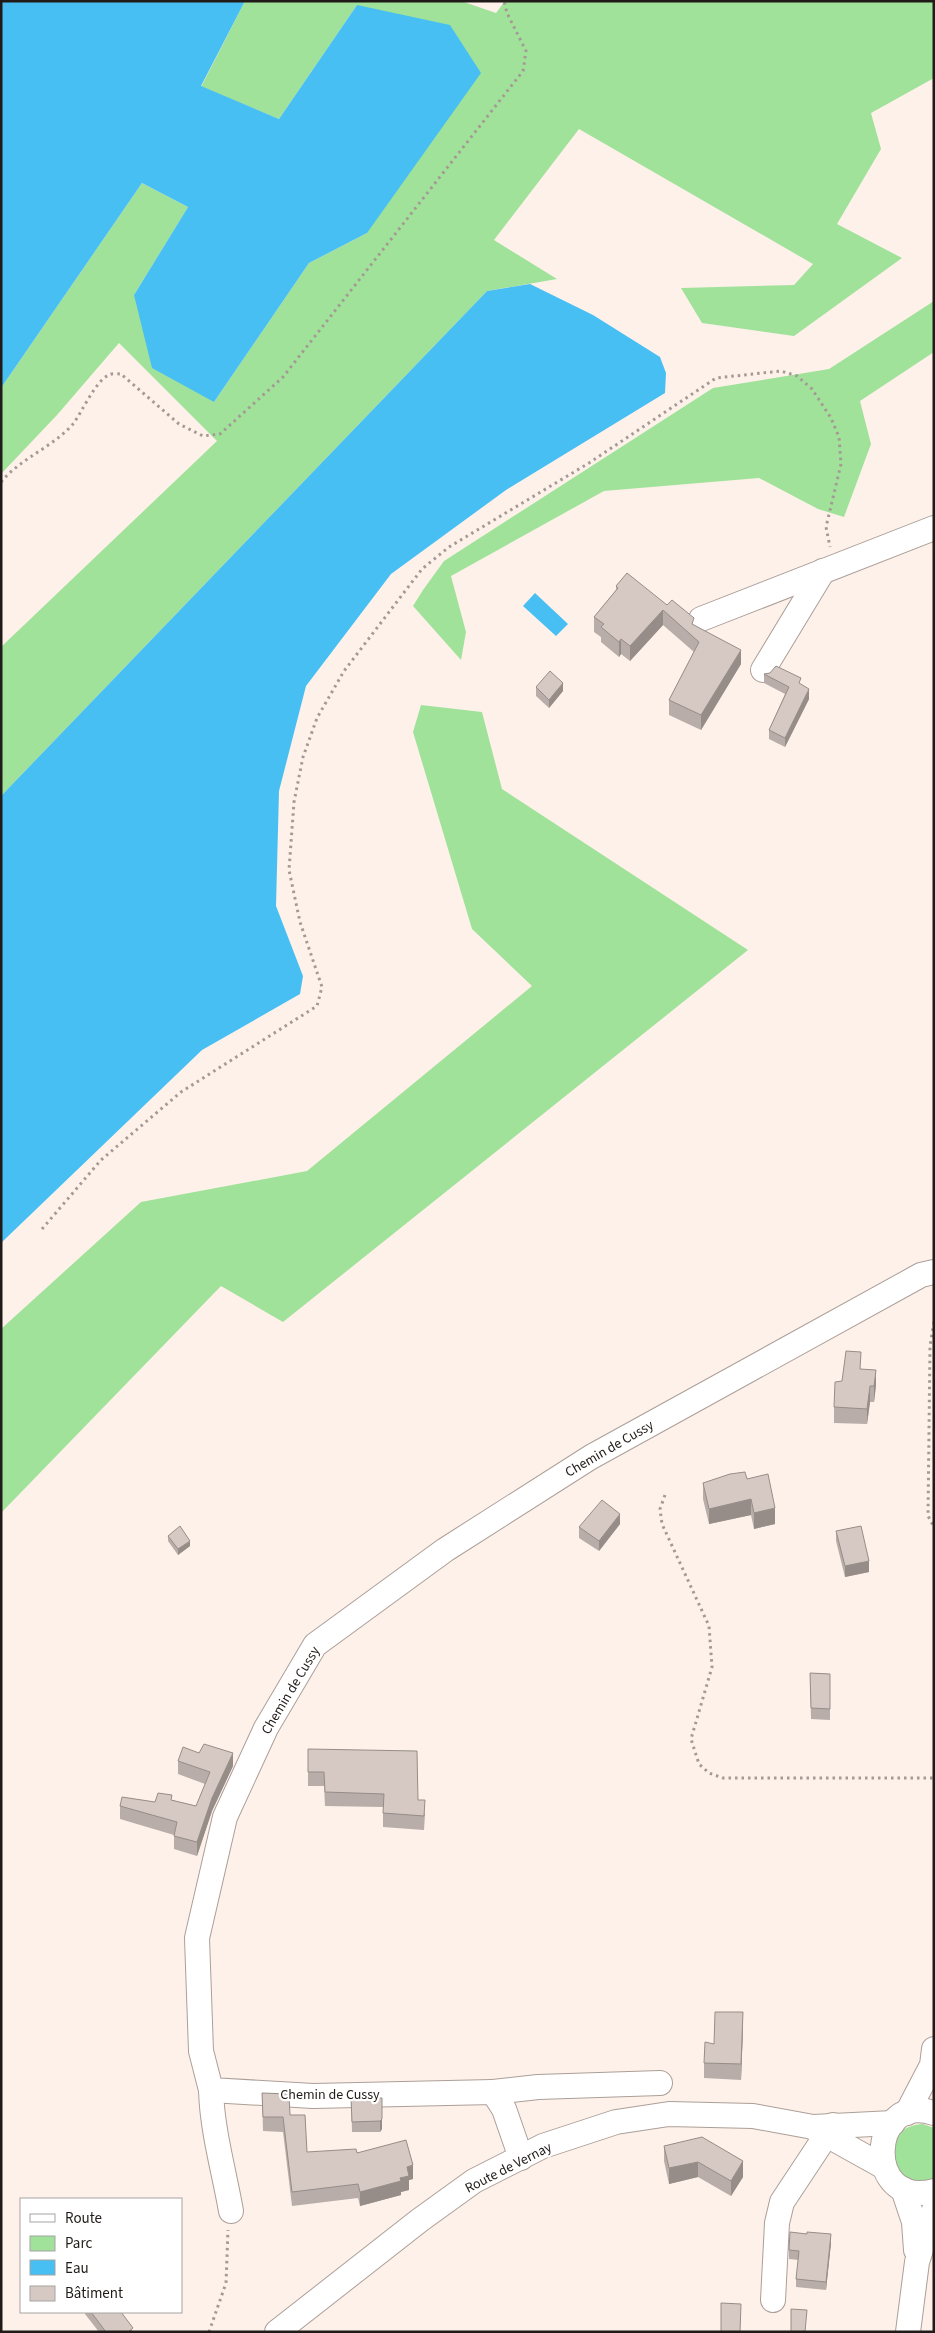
<svg xmlns="http://www.w3.org/2000/svg" width="935" height="2333" font-family="'Source Sans 3',sans-serif">
  <rect width="100%" height="100%" fill="#fef1ea"/>
  <g fill="#a0e29a">
    <polygon points="245,1 461,1 496,13 505,1 934,1 934,78 871,113 881,149 837,224 902,258 794,336 702,323 681,288 794,285 813,264 579,129 494,240 557,279 487,291 1,796 1,647 217,441 119,343 57,415 1,474 1,388 142,183 188,207 134,295 214,402 309,263 367,233 357,5 279,119 201,87"/>
    <polygon points="934,301 934,352 860,401 871,444 844,517 818,509 759,478 604,491 451,576 466,632 461,660 413,606 423,590 444,561 713,388 829,369"/>
    <polygon points="421,705 482,712 502,789 748,950 283,1322 221,1286 1,1513 1,1329 141,1202 307,1171 532,986 472,929 413,732"/>
    <path d="M923,2124L934,2128V2181L926,2185L896,2176L890,2146C900,2132 905,2125 923,2124Z"/>
  </g>
  <g fill="#47bff3">
    <polygon points="1,1 245,1 201,86 279,119 357,5 450,25 481,73 367,233 309,263 214,402 152,368 134,295 188,207 142,183 1,388"/>
    <polygon points="530,284 593,315 660,357 666,373 665,393 506,490 391,574 306,686 279,791 276,906 303,976 300,994 202,1050 1,1243 1,796 487,291"/>
    <polygon points="535,593 568,624 556,636 523,606"/>
  </g>
  <g fill="none" stroke-linecap="round" stroke-linejoin="round">
    <g stroke="#ab9f98" stroke-width="26">
      <g id="minor">
        <polyline points="701,619 934,528"/>
        <polyline points="763,670 823,571"/>
        <path d="M211,2090C212,2130 224,2171 231,2211"/>
        <polyline points="493,2092 538,2087 660,2083"/>
        <polyline points="907,2113 932,2065 934,2049"/>
        <path d="M934,2113C868,2091 863,2210 934,2191"/>
        <polyline points="814,2128 884,2167"/>
        <polyline points="521,2158 504,2109 493,2092 313,2096 211,2090 201,2051 197,1938 225,1817 266,1728 315,1645 445,1550 591,1457 921,1275 934,1272"/>
        <polyline points="903,2189 914,2222 916,2250"/>
        <polyline points="773,2300 777,2223 782,2202 833,2125"/>
        <polyline points="277,2332 420,2220 474,2181 543,2146 616,2122 669,2114 753,2116 813,2127 893,2123"/>
        <polyline points="908,2332 917,2262 934,2210"/>
      </g>
    </g>
    <g stroke="#a49a95" stroke-width="3" stroke-dasharray="2.5 4" stroke-linecap="butt">
      <path d="M1,482C21,458 53,447 73,424C82,412 96,380 109,375C112,373 118,374 121,374L179,424L203,436L220,434L283,377L523,71L526,51L507,13L504,1"/>
      <polyline points="42,1229 101,1160 181,1092 317,1006 322,987 300,922 289,870 294,802 303,757 317,718 344,671 422,569 449,547 589,463 716,378 781,371 797,376 812,389 831,418 839,437 841,464 826,527 830,547"/>
      <polyline points="934,1322 930,1346 928,1516 934,1527"/>
      <polyline points="665,1495 660,1509 662,1524 709,1626 712,1667 691,1739 699,1764 709,1773 723,1778 934,1778"/>
      <polyline points="209,2332 226,2283 228,2230"/>
    </g>
    <use href="#minor" stroke="#fff" stroke-width="24"/>
  </g>
  <g fill="#b8ada8">
    <polygon points="616,586 667,605 694,625 741,664 701,730 669,715 669,700 694,652 663,625 630,661 621,654 619,657 601,642 601,637 594,632 594,617 616,590"/>
    <polygon points="764,674 801,685 809,699 785,747 769,739 769,730 785,694 764,683"/>
    <polygon points="536,687 563,691 549,708 536,696"/>
    <polygon points="861,1369 876,1385 874,1402 870,1402 867,1424 834,1423 834,1407 842,1381"/>
    <polygon points="747,1479 775,1524 754,1529 751,1515 709,1524 703,1499 703,1483"/>
    <polygon points="620,1524 599,1551 579,1538 579,1527"/>
    <polygon points="836,1531 869,1572 845,1577 836,1541"/>
    <polygon points="168,1536 190,1546 178,1555 168,1541"/>
    <polygon points="810,1673 830,1674 830,1720 811,1719"/>
    <polygon points="308,1749 418,1800 425,1814 424,1830 383,1827 383,1807 325,1806 324,1786 308,1786"/>
    <polygon points="178,1761 233,1766 212,1811 197,1856 174,1849 174,1835 120,1819 120,1806 172,1800 196,1806 205,1784 178,1774"/>
    <polygon points="743,2028 741,2080 704,2078 704,2063 714,2044"/>
    <polygon points="262,2093 290,2115 307,2152 357,2153 413,2179 409,2180 409,2190 401,2192 401,2195 360,2206 358,2198 292,2206 283,2132 263,2131"/>
    <polygon points="351,2098 382,2098 382,2129 380,2132 352,2132"/>
    <polygon points="664,2146 743,2177 731,2196 698,2177 669,2184 664,2161"/>
    <polygon points="831,2243 826,2290 796,2287 796,2279 799,2260 789,2259 789,2250"/>
    <polygon points="85,2312 121,2312 133,2332 99,2332 85,2314"/>
  </g>
  <g fill="#968d88">
    <polygon points="663,610 663,625 630,661 630,646"/>
    <polygon points="621,639 621,654 619,657 619,642"/>
    <polygon points="741,650 741,664 701,730 701,715"/>
    <polygon points="563,683 563,691 549,708 549,700"/>
    <polygon points="809,689 809,699 785,747 785,738"/>
    <polygon points="876,1370 876,1385 874,1402 874,1386"/>
    <polygon points="870,1386 870,1402 867,1424 867,1409"/>
    <polygon points="751,1499 751,1515 709,1524 709,1509"/>
    <polygon points="775,1508 775,1524 754,1529 754,1513"/>
    <polygon points="620,1514 620,1524 599,1551 599,1541"/>
    <polygon points="190,1541 190,1546 178,1555 178,1549"/>
    <polygon points="869,1561 869,1572 845,1577 845,1566"/>
    <polygon points="233,1753 233,1766 212,1811 197,1856 197,1842 212,1798"/>
    <polygon points="743,2012 743,2028 741,2080 741,2064"/>
    <polygon points="382,2119 382,2129 380,2132 380,2121"/>
    <polygon points="743,2161 743,2177 731,2196 731,2181"/>
    <polygon points="698,2162 698,2177 669,2184 669,2168"/>
    <polygon points="413,2165 413,2179 409,2180 409,2190 401,2192 401,2195 360,2206 360,2192 400,2178 407,2167"/>
    <polygon points="831,2234 831,2243 826,2290 826,2282"/>
  </g>
  <g fill="#d6c9c3" stroke="#968d88">
    <polygon points="627,573 667,605 672,600 694,618 692,624 741,650 701,715 669,700 699,642 663,610 630,646 621,639 619,642 601,627 604,624 594,617 618,588 616,586"/>
    <polygon points="776,666 801,678 799,683 809,689 785,738 769,730 789,687 764,674 770,673"/>
    <polygon points="550,671 563,683 549,700 536,687"/>
    <polygon points="846,1351 861,1352 860,1369 876,1370 874,1386 870,1386 867,1409 834,1407 835,1382 842,1381"/>
    <polygon points="745,1472 747,1479 768,1474 775,1508 754,1513 751,1499 709,1509 703,1483 730,1474"/>
    <polygon points="602,1500 620,1514 599,1541 579,1527"/>
    <polygon points="180,1526 190,1541 178,1549 168,1536"/>
    <polygon points="861,1526 869,1561 845,1566 836,1531"/>
    <polygon points="810,1673 830,1674 830,1709 811,1708"/>
    <polygon points="204,1744 233,1753 212,1798 197,1842 174,1836 177,1822 120,1806 122,1797 155,1802 158,1793 172,1795 171,1800 196,1806 210,1772 178,1761 183,1747 199,1753"/>
    <polygon points="308,1749 417,1751 418,1800 425,1800 424,1816 383,1813 384,1794 325,1792 324,1772 308,1772"/>
    <polygon points="715,2012 743,2012 741,2064 704,2063 705,2042 714,2044"/>
    <polygon points="262,2093 289,2094 290,2115 305,2115 307,2152 356,2149 357,2153 406,2140 413,2165 407,2167 409,2176 400,2178 401,2181 360,2192 358,2184 292,2192 283,2117 263,2117"/>
    <polygon points="351,2098 382,2098 382,2119 380,2121 352,2122"/>
    <polygon points="702,2137 743,2161 731,2181 698,2162 669,2168 664,2146"/>
    <polygon points="790,2232 807,2234 807,2232 831,2234 826,2282 796,2279 799,2251 789,2250"/>
    <polygon points="721,2303 741,2304 740,2332 721,2332"/>
    <polygon points="791,2309 807,2310 805,2332 791,2332"/>
    <polygon points="91,2312 121,2312 133,2328 128,2332 106,2332"/>
  </g>
  <g text-anchor="middle" stroke-width="4.5" stroke-linejoin="round" paint-order="stroke">
    <g font-size="14" fill="#201b19" stroke="#fff">
      <text transform="translate(609 1448) rotate(-30)" y="5">Chemin de Cussy</text>
      <text transform="translate(290 1690) rotate(-59)" y="5">Chemin de Cussy</text>
      <text x="330" y="2099">Chemin de Cussy</text>
      <text transform="translate(508 2167) rotate(-27)" y="5">Route de Vernay</text>
    </g>
  </g>
  <rect width="935" height="2333" fill="none" stroke="#201b19" stroke-width="5"/>
  <rect x="20" y="2198" width="162" height="115" fill="#ffffff" stroke="#a6a4a3"/>
  <rect x="30" y="2214" width="25" height="8" fill="#ffffff" stroke="#a6a4a3"/>
  <text x="65" y="2223" font-size="15" fill="#201b19">Route</text>
  <rect x="30" y="2236" width="25" height="15" fill="#a0e29a" stroke="#a6a4a3"/>
  <text x="65" y="2248" font-size="15" fill="#201b19">Parc</text>
  <rect x="30" y="2260" width="25" height="15" fill="#47bff3" stroke="#a6a4a3"/>
  <text x="65" y="2273" font-size="15" fill="#201b19">Eau</text>
  <rect x="30" y="2286" width="25" height="15" fill="#d6c9c3" stroke="#a6a4a3"/>
  <text x="65" y="2298" font-size="15" fill="#201b19">Bâtiment</text>
</svg>
